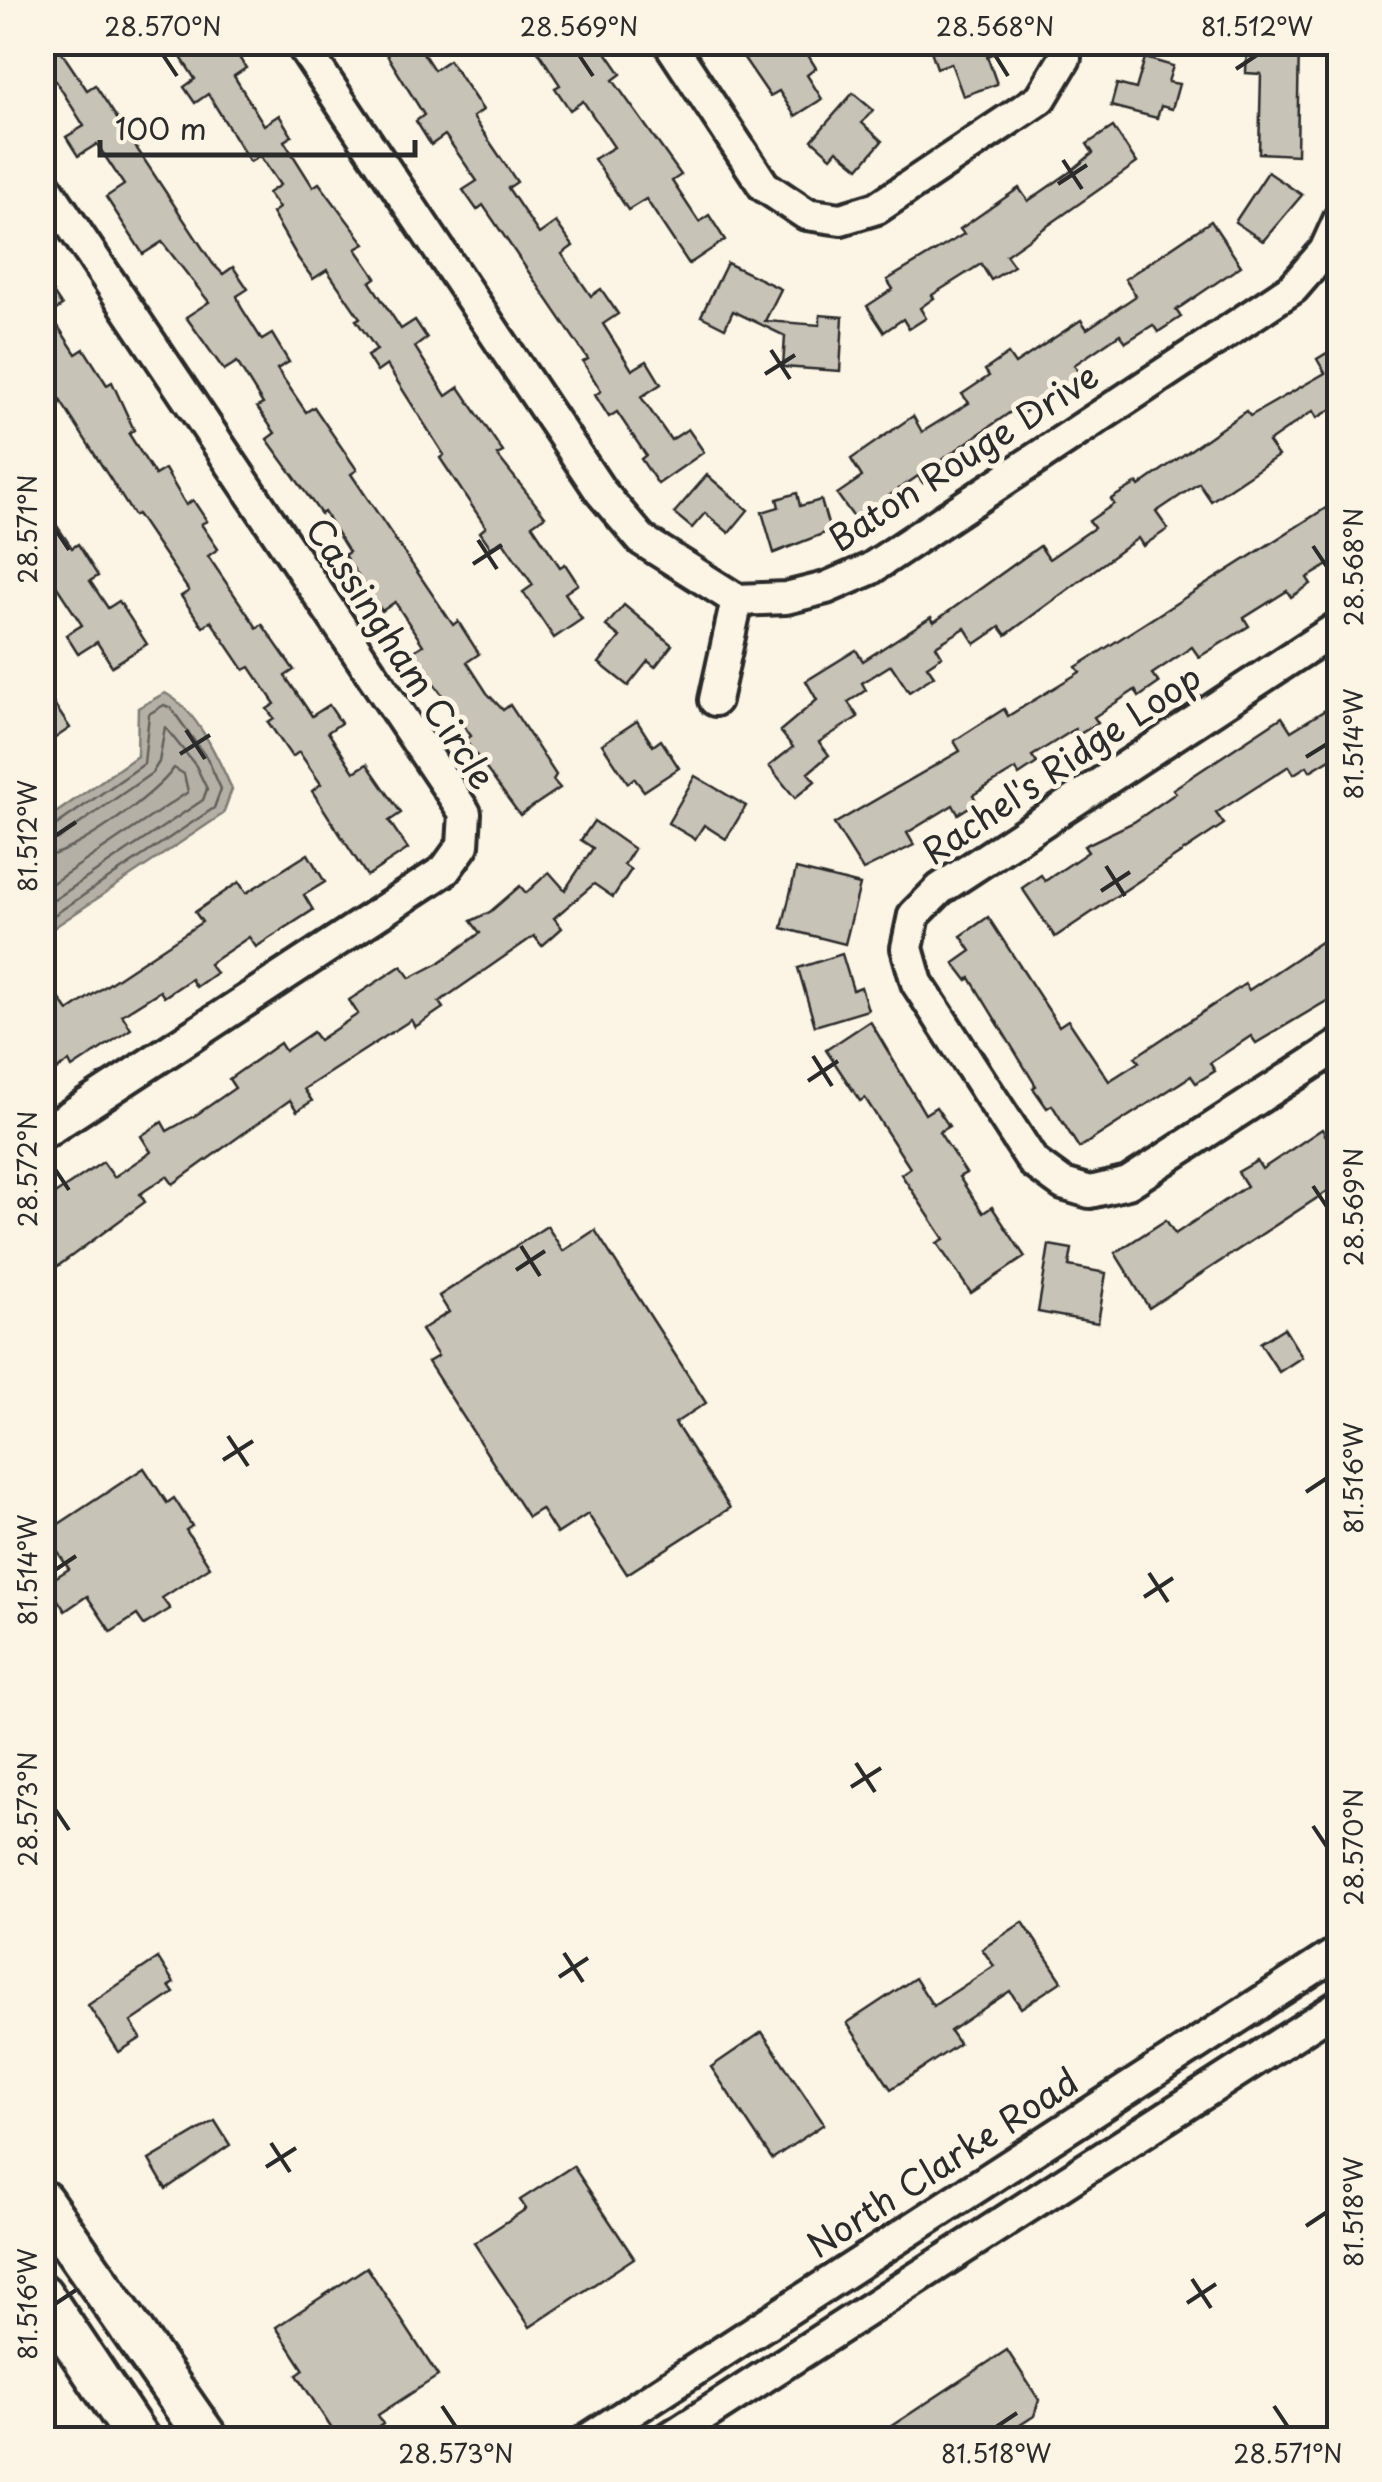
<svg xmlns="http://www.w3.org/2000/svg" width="1382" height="2482" font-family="'Playpen Sans',sans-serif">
  <rect width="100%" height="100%" fill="#fcf5e5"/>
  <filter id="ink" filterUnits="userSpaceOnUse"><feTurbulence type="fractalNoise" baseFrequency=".01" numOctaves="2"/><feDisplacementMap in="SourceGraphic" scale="20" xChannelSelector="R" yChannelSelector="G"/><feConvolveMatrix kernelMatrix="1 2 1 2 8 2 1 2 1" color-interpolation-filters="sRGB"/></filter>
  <g filter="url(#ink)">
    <path fill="#b4b0a5" stroke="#7d7b74" stroke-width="2.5" d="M165,693C197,710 218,758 232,789L223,814L43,935V822L137,756L138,708Z"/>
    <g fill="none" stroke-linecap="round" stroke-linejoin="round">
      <g stroke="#62605c" stroke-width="2.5">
        <polyline points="42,830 52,828 144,764 149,714 164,705 171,708 208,760 221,789 214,808 42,923"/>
        <polyline points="42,842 58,839 152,773 159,762 165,727 196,766 207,789 203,800 42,908"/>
        <path d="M42,857C72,856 158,793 174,768L184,774L188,792L42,890"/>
      </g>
    </g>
    <g fill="#c8c3b7" stroke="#2b2b2b" stroke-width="2.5">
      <polygon points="190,42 213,42 222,56 233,48 246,68 234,76 264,125 279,115 292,136 284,141 313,187 319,183 365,244 356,249 376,278 370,282 401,329 415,320 427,338 415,347 446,396 459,387 503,452 497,455 545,516 532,525 560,567 565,564 578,584 565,593 582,619 554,638 523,592 533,585 502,540 491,548 480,532 486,527 440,458 444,455 387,365 377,372 367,356 377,350 356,320 360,318 327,270 313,279 298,258 272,213 279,208 268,193 280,185 260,156 250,162 208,94 195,103 184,87 195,79 177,51"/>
      <polygon points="379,42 416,42 434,70 449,60 483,110 473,117 517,182 508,188 539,234 556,222 573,246 562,254 591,296 601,289 618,314 603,324 632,370 647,361 661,384 641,397 671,440 688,429 704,452 658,484 641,459 646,455 617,412 609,417 595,395 601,391 583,362 588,359 483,205 477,210 463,190 477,181 445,135 431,145 416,121 424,115"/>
      <polygon points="532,42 599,42 621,74 613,80 681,175 672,181 699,222 709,215 725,240 689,264 646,199 628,210 594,159 614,147 583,101 570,110 555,88 560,85"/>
      <polygon points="733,42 800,42 816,68 807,75 822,99 795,116 779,91 770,96"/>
      <polygon points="928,42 1019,42 1019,44 987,56 997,84 963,96 951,63 937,68"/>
      <polygon points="1299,42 1297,155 1259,153 1261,74 1246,73 1247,43"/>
      <polygon points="56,44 87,90 95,85 213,264 223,274 233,267 248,289 237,296 241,307 262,340 272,334 289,362 277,369 306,412 314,407 357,470 351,474 401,548 453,625 458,621 479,654 467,662 487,693 503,710 510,705 556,775 553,780 560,788 520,815 465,740 471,736 412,652 423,645 395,602 382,611 344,555 349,552 324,512 321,514 267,439 275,433 257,407 263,404 237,362 224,370 186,317 209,302 162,242 143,254 106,197 124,185 97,144 78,156 66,137 84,126 56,81 42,90 42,53"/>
      <polygon points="1145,58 1173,66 1168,82 1179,84 1172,109 1161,106 1157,118 1111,106 1117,84 1136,89"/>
      <polygon points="853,93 873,110 862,123 882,141 859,168 837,150 831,157 812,140"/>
      <polygon points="1113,127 1137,163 1006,255 1014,266 991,280 981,264 932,295 934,298 920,308 926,318 909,329 903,319 884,332 867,306 893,289 887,280 964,234 960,229 1019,188 1028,201 1070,172 1093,153 1087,144"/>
      <polygon points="1268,172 1302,195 1263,241 1235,222"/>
      <polygon points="1211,221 1241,266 1176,310 1181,317 1158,332 1153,325 1126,342 1120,334 1074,365 1083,379 1063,392 1060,388 1016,418 1012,411 942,460 947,469 923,483 918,476 855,519 837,494 862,477 851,459 913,416 922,432 969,403 962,394 989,376 985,370 1008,354 1015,364 1081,320 1087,329 1136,296 1125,279"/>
      <polygon points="727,263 781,289 765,321 820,325 820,315 843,317 840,371 783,367 785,336 733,311 725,328 701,316"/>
      <polygon points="42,276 62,306 50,314 76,354 84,349 107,385 112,382 134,430 129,434 155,475 165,469 186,505 193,500 207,521 201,524 218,549 208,556 257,628 262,624 294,670 285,676 312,716 329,705 341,723 328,732 354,772 367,764 401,813 389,821 408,849 367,876 312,791 321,784 299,752 292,757 268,722 274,718 267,709 275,704 250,667 244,670 211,621 203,627 181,596 189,591 137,514 134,516 42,372"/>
      <polygon points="1340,345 1340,404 1317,418 1313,411 1268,442 1278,456 1211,501 1199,483 1156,512 1168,529 1143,546 1138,538 1006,635 1000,627 975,644 965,628 936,646 942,656 927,666 934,676 909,692 891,665 862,683 866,690 848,702 858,717 819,742 829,755 808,773 815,781 795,798 769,766 793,747 780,731 817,700 806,681 856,650 863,661 931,617 934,622 1040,546 1049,559 1094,528 1089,521 1114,504 1111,499 1137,483 1139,486 1246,411 1250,416 1325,373 1317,359"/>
      <polygon points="707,475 748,510 729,533 705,513 692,528 674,513"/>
      <polygon points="797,493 800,506 821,500 830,531 774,553 762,512 779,507 777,499"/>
      <polygon points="1340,499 1340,558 1307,578 1311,584 1291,597 1287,591 1244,618 1249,626 1199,657 1192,647 1152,674 1159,683 1139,697 1135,690 1094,717 1098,723 1078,735 1075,729 1032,756 1037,763 1019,775 1016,769 973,795 977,802 958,814 953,805 907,833 914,845 863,870 834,824 960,751 954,741 1004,709 1008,716 1080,672 1076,667"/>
      <polygon points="42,504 72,548 78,544 98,576 90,581 108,608 119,601 147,644 112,666 97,642 78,654 66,635 82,625 57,587 42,596"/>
      <polygon points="624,605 672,645 655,667 648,661 628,686 599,663 620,637 606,626"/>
      <polygon points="1340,701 1340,753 1310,771 1307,766 1294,774 1289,766 1216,813 1224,824 1055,937 1022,888 1041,875 1045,881 1088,852 1084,846 1134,822 1176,793 1173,789 1282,717 1291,731"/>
      <polygon points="54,704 70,728 42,747 42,711"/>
      <polygon points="637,721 653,746 661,740 679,768 644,791 634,778 628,783 602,744"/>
      <polygon points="695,776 746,806 726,839 704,825 695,839 668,823"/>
      <polygon points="594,821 634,849 624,865 631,870 613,897 594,884 554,918 562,928 542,946 534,936 439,1002 443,1008 415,1027 411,1020 304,1089 312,1101 297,1111 290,1100 173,1184 167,1176 140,1194 145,1202 58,1266 42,1243 42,1214 55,1205 50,1197 103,1162 114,1177 151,1152 141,1136 162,1122 167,1131 196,1115 235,1088 229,1079 280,1043 285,1051 313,1032 319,1040 358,1014 349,1000 401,966 410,978 439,963 480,933 471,921 490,912 520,886 526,893 549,872 565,890 593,848 581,840"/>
      <polygon points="308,854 325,882 304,895 313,910 256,947 249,937 209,964 216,973 196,987 191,979 164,997 160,991 122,1015 131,1029 72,1068 69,1062 42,1079 42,1005 57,995 68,1011 202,922 195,912 239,882 246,893"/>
      <polygon points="796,869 860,885 845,944 782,928"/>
      <polygon points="988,917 1059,1026 1068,1020 1109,1081 1139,1062 1135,1057 1245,984 1249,990 1340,929 1340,993 1256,1043 1251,1036 1210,1063 1215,1071 1196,1083 1191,1076 1079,1148 1052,1105 1047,1108 1033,1088 1036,1086 970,978 967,980 954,963 971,951 961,936"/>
      <polygon points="842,954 853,990 861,987 868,1010 815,1026 798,968"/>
      <polygon points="870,1021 925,1114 936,1107 949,1126 939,1132 966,1173 959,1177 983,1213 992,1207 1025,1257 971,1293 937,1243 944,1239 901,1174 910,1168 865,1098 860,1101 826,1050"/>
      <polygon points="1340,1127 1340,1183 1149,1308 1115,1253 1166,1220 1175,1234 1247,1186 1238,1172 1257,1161 1262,1169 1322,1129 1326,1136"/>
      <polygon points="547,1226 563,1251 595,1230 706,1403 675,1423 730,1508 627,1574 588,1514 557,1534 541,1509 528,1517 428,1362 438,1356 421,1330 449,1312 439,1296"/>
      <polygon points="1049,1245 1072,1249 1069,1266 1106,1273 1098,1323 1038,1312"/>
      <polygon points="1284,1328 1302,1357 1279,1372 1260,1343"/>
      <polygon points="144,1468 167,1503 174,1498 192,1526 186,1530 210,1567 162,1598 170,1609 144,1625 137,1615 111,1632 87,1596 65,1611 47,1583 69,1569 45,1533"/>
      <polygon points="1023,1922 1062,1981 1021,2008 1010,1991 950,2031 959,2044 891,2089 847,2023 915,1978 933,2006 994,1966 982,1949"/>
      <polygon points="158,1958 174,1983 169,1986 174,1993 131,2022 141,2038 119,2052 88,2005"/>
      <polygon points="762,2032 824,2124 772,2159 711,2067"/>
      <polygon points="215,2121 230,2145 166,2189 149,2160"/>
      <polygon points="573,2166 634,2258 530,2327 474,2243 526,2209 520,2200"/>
      <polygon points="367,2267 438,2376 378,2415 383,2424 360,2440 339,2440 297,2375 304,2370 276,2327"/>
      <polygon points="1007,2350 1039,2400 1034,2416 997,2440 870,2440"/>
    </g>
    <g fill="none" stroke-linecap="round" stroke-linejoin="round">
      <g stroke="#2b2b2b" stroke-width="38">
        <g id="minor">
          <polyline points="300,42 601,492 642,540 737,600 786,598 826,588 870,569 1293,288 1325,251 1340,218"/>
          <polyline points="669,42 764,186 806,214 841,219 877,208 1041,98 1065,58 1064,42"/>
          <polyline points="42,181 465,813 463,845 445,870 42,1134"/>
          <polyline points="1340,626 940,889 914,915 907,948 917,983 1033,1162 1063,1184 1090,1192 1128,1183 1340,1045"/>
          <polyline points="715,700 737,600"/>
          <polyline points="587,2440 1340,1951"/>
          <polyline points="666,2440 1340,2005"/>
        </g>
      </g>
      <g stroke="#2b2b2b" stroke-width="48">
        <g id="major">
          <polyline points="42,2201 208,2440"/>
          <polyline points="42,2295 139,2440"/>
        </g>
      </g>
      <use href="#minor" stroke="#fcf5e5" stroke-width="30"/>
      <use href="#major" stroke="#fcf5e5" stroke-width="40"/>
    </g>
  </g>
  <path fill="none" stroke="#2b2b2b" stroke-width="4" d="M163,55L177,76M579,55L593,76M995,55L1008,76M1236,69L1257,55M1063,160L1082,189M1058,184L1087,165M771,350L790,379M765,374L795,355M55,529L69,550M478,540L497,569M1313,546L1327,567M473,564L502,545M186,730L205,759M180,754L210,735M1306,757L1327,744M55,836L76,822M1106,866L1125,896M1101,891L1130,872M813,1056L832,1086M808,1081L838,1061M55,1169L69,1190M1313,1186L1327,1207M521,1246L540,1276M516,1270L545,1251M228,1436L248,1466M223,1460L253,1441M1306,1492L1327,1478M55,1570L76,1556M1149,1573L1168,1602M1144,1597L1173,1578M856,1763L875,1792M851,1787L881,1768M55,1809L69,1830M1313,1826L1327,1847M564,1953L583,1982M559,1977L588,1958M271,2143L290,2172M266,2167L296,2148M1306,2226L1327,2212M1192,2279L1211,2308M1187,2303L1216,2284M55,2304L76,2290M442,2406L456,2427M1274,2406L1288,2427M996,2427L1017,2413"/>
  <g text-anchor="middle" stroke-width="10" stroke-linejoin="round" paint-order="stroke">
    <g font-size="35" fill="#2b2b2b" stroke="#fcf5e5">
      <text transform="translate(964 458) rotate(-33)" y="12">Baton Rouge Drive</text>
      <text transform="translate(400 654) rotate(57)" y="12">Cassingham Circle</text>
      <text transform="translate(1062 765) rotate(-34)" y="12">Rachel's Ridge Loop</text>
      <text transform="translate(943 2164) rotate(-33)" y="12">North Clarke Road</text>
    </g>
  </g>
  <rect width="1382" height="2482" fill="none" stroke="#fcf5e5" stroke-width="110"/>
  <path d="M100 140v15h315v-15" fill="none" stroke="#2b2b2b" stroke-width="5"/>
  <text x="115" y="140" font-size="30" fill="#2b2b2b" stroke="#fcf5e5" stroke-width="8" paint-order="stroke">100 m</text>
  <rect x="55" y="55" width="1272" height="2372" fill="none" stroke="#2b2b2b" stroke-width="4"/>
  <g font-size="25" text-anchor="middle" fill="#2b2b2b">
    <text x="163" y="36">28.570°N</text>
    <text x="579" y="36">28.569°N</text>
    <text x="995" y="36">28.568°N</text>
    <text x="1257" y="36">81.512°W</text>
    <text transform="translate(28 529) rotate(-90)" y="9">28.571°N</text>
    <text transform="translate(1354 567) rotate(-90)" y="9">28.568°N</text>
    <text transform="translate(1354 744) rotate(-90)" y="9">81.514°W</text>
    <text transform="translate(28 836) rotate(-90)" y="9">81.512°W</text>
    <text transform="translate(28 1169) rotate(-90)" y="9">28.572°N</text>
    <text transform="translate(1354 1207) rotate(-90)" y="9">28.569°N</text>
    <text transform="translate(1354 1478) rotate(-90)" y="9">81.516°W</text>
    <text transform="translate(28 1570) rotate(-90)" y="9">81.514°W</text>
    <text transform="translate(28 1809) rotate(-90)" y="9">28.573°N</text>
    <text transform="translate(1354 1847) rotate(-90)" y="9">28.570°N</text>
    <text transform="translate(1354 2212) rotate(-90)" y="9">81.518°W</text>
    <text transform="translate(28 2304) rotate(-90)" y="9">81.516°W</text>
    <text x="456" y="2463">28.573°N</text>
    <text x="996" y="2463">81.518°W</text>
    <text x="1288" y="2463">28.571°N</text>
  </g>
</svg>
